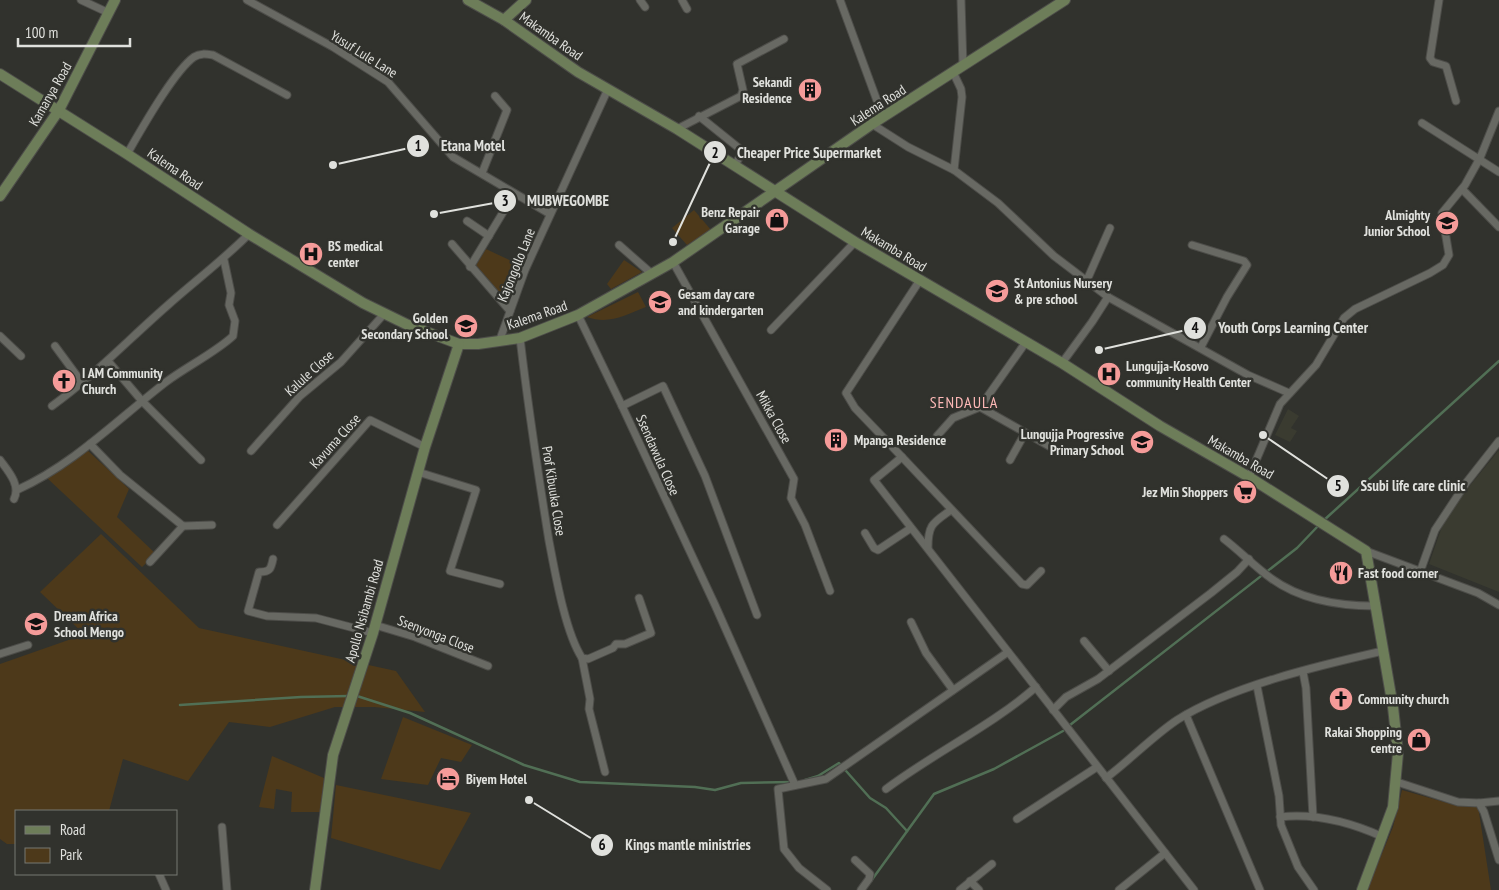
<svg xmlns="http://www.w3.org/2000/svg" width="1499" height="890" font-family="'PT Sans Narrow',sans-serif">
  <rect width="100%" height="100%" fill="#31322d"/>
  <g fill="#3a3b30">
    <polygon points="1288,409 1299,416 1291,428 1297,431 1290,442 1275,435"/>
    <polygon points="1499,450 1499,592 1429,564 1446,515"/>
  </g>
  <g fill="#4d391a">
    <polygon points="694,210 711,230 687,245 672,228"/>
    <polygon points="486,249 522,266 506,300 476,265"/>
    <polygon points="624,260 642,272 611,289 607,284"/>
    <path d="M638,292L646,307C625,315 609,325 587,317Z"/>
    <polygon points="86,449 129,489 117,517 156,554 142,567 47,478"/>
    <polygon points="101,534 199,628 396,671 425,712 374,707 335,707 270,727 229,722 188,781 123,759 109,811 16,811 16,844 7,844 0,839 0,664 77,637 87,637 40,592"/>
    <polygon points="403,717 472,745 461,762 441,758 428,785 381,779"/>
    <polygon points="272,756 324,778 321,812 291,812 292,792 276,789 274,809 259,807"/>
    <polygon points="336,785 471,813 440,870 331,838"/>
    <polygon points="1402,790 1458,806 1478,806 1491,890 1367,890 1393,827"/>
  </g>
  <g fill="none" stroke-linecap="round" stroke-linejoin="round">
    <g stroke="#516f55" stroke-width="2.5">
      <polyline points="1323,521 1499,361"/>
      <polyline points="357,696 410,713 524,765 580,782 695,787 715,790 741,783 793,782"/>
      <polyline points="180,705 301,697 349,696"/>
      <polyline points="1070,725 1297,548 1319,525"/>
      <polyline points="805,780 818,776 839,763 870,798 886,808 907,831"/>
      <polyline points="871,881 934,794 994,769 1063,731"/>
    </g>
    <g stroke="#4d4d49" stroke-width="9">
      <g id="street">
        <polyline points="81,0 109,13"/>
        <polyline points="247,0 333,47 388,82 453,157 550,214"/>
        <polyline points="640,0 645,7"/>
        <polyline points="682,0 687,9"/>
        <polyline points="840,0 883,117"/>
        <polyline points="961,0 963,66"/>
        <polyline points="1439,0 1430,58 1433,62 1446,66 1456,101"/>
        <polyline points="953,72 961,89 962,97 954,170 998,203 1054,256 1108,297 1248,375 1289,393"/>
        <polyline points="699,116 740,149 742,153 735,165"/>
        <polyline points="1422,123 1499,172"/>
        <polyline points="872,124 908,147 954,170"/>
        <polyline points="677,129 741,96 743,90 737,64 784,39"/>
        <path d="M127,154C141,130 174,71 194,57C200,53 206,54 213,55L287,95"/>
        <polyline points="482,173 507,110 495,96"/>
        <polyline points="1462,189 1499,227"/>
        <polyline points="467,221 489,236"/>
        <polyline points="452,244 510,311"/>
        <polyline points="619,245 652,274"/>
        <polyline points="1192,245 1244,261 1247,265 1227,297 1201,347"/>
        <polyline points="673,262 794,479 791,498 805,525 830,591"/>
        <polyline points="470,267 505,209"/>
        <polyline points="920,280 846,393 855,408 902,457 874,480 1194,890"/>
        <polyline points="1087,280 1110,228"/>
        <polyline points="578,315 622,406 715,605 795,785"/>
        <polyline points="771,330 855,242"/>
        <polyline points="0,336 21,356"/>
        <path d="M520,338C528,406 538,473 549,541C555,572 565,632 582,658L588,659L613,648L616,644H625L651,633L639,598"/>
        <polyline points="499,342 525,270 608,89"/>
        <polyline points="55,346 83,384"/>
        <polyline points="108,361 142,401 201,460"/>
        <polyline points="1062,363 1092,322 1108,297"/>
        <path d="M52,406C94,376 129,339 168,305C195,281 223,260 249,234"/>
        <polyline points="622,406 663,386 705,476 757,615"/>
        <polyline points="980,407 1049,446"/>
        <polyline points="937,436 953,418 980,407 1026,342"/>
        <polyline points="90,444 120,475 183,526 150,562"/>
        <polyline points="251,451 300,396 341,362 384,314"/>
        <polyline points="902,457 1022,584 1027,585 1041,571"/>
        <path d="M0,460C8,471 21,485 14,499"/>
        <polyline points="1010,460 1025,433"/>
        <polyline points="418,472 476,490 450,571 500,584"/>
        <polyline points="1249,477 1280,404 1316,365 1344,318 1355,309 1430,273 1443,265 1449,255 1442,213 1465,185 1480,158 1499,111"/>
        <path d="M17,490C73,465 118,419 166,382C186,367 216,352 233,336L235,321L229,305L231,293L224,260"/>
        <polyline points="277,525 370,420 425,447"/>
        <polyline points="183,526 212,525"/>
        <polyline points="865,533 874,548 878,550 911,528"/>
        <path d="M1224,539C1241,552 1255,567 1272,579C1301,600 1341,606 1375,606"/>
        <path d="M928,548C928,524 933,523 951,510"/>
        <polyline points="1366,551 1478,593 1499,605"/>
        <path d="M273,559C271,569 270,572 259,572L248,611L267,616L316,618L373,633"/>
        <polyline points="1420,572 1435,530 1466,483 1499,441"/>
        <polyline points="911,622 926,653 953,690"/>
        <polyline points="375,625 415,637 488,666"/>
        <polyline points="1084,641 1109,671"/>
        <polyline points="0,654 28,645"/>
        <polyline points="582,658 590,699 589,709 605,772"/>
        <polyline points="1303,672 1306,688 1313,817"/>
        <polyline points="1257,686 1279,796 1281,825 1298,867 1314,890"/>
        <polyline points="1053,710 1066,697 1098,679 1211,593 1237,572 1249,559"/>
        <polyline points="1186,715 1260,890"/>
        <path d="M1106,778C1130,760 1153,736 1177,720C1231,686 1321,665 1383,651"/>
        <polyline points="1397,782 1458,802 1479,803 1484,812 1499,860"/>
        <path d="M886,789C934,753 991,726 1036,687"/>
        <polyline points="1479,803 1499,801"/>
        <path d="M1280,817C1315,813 1352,823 1383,837"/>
        <polyline points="1017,819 1097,767"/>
        <polyline points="222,827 227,890"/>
        <polyline points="855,860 870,874 869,879 861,890"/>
        <polyline points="159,874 166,890"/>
        <polyline points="970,881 979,890"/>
        <polyline points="827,890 799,868 784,849 778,789 826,779 1008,652"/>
        <polyline points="960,890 992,864"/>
        <polyline points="1119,890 1165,853"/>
      </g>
    </g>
    <g stroke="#4d4d49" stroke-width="12">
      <g id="secondary">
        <polyline points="468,0 504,20 578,72 677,129 855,242 1062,363 1160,426 1249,477 1366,551 1393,707 1398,753 1393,807 1362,890"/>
        <polyline points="504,20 526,0"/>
        <polyline points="0,74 127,154 249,234 363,303 408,325 459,344 478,344 520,338 578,315 673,262 872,124 1065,0"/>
        <polyline points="0,196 59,110 115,0"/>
        <polyline points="315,890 333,755 373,633 425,447 459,344"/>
      </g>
    </g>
    <use href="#street" stroke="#686963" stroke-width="7"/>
    <use href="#secondary" stroke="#6d7d59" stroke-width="10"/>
  </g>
  <defs>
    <g id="building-disc" transform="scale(1.25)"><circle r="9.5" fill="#f59b99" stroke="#31322d"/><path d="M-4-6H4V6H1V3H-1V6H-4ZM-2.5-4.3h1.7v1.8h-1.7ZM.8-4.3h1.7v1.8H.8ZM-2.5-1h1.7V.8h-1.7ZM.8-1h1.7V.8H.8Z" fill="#111"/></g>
    <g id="shop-disc" transform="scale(1.25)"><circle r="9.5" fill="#f59b99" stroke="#31322d"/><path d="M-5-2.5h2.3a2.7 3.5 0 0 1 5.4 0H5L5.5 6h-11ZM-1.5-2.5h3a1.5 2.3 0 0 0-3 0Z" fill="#111"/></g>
    <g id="school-disc" transform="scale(1.25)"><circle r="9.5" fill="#f59b99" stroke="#31322d"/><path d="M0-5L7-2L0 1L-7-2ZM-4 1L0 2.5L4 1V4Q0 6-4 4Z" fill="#111"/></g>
    <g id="hospital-disc" transform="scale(1.25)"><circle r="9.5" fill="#f59b99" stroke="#31322d"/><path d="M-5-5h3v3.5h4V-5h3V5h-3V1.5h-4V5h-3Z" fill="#111"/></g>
    <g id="church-disc" transform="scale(1.25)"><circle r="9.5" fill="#f59b99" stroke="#31322d"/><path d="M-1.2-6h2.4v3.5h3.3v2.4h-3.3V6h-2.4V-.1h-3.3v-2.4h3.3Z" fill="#111"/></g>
    <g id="supermarket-disc" transform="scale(1.25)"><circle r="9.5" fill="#f59b99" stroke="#31322d"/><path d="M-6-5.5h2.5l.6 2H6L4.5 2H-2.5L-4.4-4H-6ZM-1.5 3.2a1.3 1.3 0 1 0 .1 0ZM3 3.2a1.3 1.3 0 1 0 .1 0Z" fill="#111"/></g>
    <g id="restaurant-disc" transform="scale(1.25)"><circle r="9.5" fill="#f59b99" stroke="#31322d"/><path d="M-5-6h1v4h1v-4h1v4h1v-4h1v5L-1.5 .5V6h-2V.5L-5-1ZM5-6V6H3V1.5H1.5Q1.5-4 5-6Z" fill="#111"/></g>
    <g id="hotel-disc" transform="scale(1.25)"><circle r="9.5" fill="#f59b99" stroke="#31322d"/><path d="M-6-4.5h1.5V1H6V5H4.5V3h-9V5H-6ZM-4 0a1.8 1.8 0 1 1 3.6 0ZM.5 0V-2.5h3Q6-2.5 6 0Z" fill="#111"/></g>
  </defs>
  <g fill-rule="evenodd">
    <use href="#building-disc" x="810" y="90"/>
    <use href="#shop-disc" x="777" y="220"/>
    <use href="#school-disc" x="1447" y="223"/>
    <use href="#hospital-disc" x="311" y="254"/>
    <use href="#school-disc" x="997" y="291"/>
    <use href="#school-disc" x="660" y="302"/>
    <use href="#school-disc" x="466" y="326"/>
    <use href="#hospital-disc" x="1109" y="374"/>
    <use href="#church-disc" x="64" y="381"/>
    <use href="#building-disc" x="836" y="440"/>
    <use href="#school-disc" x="1142" y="442"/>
    <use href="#supermarket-disc" x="1245" y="492"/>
    <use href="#restaurant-disc" x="1341" y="573"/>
    <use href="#school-disc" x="36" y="624"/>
    <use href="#church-disc" x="1341" y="699"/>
    <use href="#shop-disc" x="1419" y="740"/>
    <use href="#hotel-disc" x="448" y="779"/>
  </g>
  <g text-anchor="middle" stroke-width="5" stroke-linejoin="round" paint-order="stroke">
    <g font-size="14" fill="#e0e1dd" stroke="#31322d">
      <text transform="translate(551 36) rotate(35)" y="5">Makamba Road</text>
      <text transform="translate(364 54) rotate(32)" y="5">Yusuf Lule Lane</text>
      <text transform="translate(50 94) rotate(-60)" y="5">Kamanya Road</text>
      <text transform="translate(878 105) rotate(-33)" y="5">Kalema Road</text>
      <text transform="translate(175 169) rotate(34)" y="5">Kalema Road</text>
      <text transform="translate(894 249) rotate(31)" y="5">Makamba Road</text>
      <text transform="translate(516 265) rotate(-68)" y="5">Kajongollo Lane</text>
      <text transform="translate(537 315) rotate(-19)" y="5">Kalema Road</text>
      <text transform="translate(309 373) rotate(-42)" y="5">Kalule Close</text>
      <text transform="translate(774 417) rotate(61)" y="5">Mikka Close</text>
      <text transform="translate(335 441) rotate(-48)" y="5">Kavuma Close</text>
      <text transform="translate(658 455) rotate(66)" y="5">Ssendawula Close</text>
      <text transform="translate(1241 457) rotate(30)" y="5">Makamba Road</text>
      <text transform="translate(554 491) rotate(81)" y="5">Prof Kibuuka Close</text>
      <text transform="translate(364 611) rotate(-74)" y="5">Apollo Nsibambi Road</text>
      <text transform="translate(436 634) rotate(21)" y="5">Ssenyonga Close</text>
    </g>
    <g font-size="14" font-weight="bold" fill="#e0e1dd" stroke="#31322d" text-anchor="start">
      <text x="792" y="87" text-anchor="end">Sekandi<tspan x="792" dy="16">Residence</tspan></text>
      <text x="760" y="217" text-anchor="end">Benz Repair<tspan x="760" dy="16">Garage</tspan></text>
      <text x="1430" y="220" text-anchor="end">Almighty<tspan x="1430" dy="16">Junior School</tspan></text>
      <text x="328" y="251">BS medical<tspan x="328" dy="16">center</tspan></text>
      <text x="1014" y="288">St Antonius Nursery<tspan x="1014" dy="16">&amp; pre school</tspan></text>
      <text x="678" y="299">Gesam day care<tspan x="678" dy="16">and kindergarten</tspan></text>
      <text x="448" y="323" text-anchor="end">Golden<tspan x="448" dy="16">Secondary School</tspan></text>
      <text x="1126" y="371">Lungujja-Kosovo<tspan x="1126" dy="16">community Health Center</tspan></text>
      <text x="82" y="378">I AM Community<tspan x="82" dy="16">Church</tspan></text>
      <text x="1124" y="439" text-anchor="end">Lungujja Progressive<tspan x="1124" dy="16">Primary School</tspan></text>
      <text x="854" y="445">Mpanga Residence</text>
      <text x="1228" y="497" text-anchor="end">Jez Min Shoppers</text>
      <text x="1358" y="578">Fast food corner</text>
      <text x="54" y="621">Dream Africa<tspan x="54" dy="16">School Mengo</tspan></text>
      <text x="1358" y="704">Community church</text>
      <text x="1402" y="737" text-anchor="end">Rakai Shopping<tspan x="1402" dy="16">centre</tspan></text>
      <text x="466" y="784">Biyem Hotel</text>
    </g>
    <g font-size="16" letter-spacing="1" fill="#feb9b7" stroke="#31322d">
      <text x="964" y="408">SENDAULA</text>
    </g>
  </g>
  <path fill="none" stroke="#e0e1dd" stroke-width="2" d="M333 165L418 146M673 242L715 152M434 214L505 201M1099 350L1195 328M1263 435L1338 486M529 800L602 845"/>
  <g fill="#e0e1dd" stroke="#31322d" stroke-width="2">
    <circle cx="333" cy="165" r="5"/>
    <circle cx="673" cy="242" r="5"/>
    <circle cx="434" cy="214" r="5"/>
    <circle cx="1099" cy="350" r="5"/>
    <circle cx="1263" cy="435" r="5"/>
    <circle cx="529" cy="800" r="5"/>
    <circle cx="418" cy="146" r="12"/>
    <circle cx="715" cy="152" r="12"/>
    <circle cx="505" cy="201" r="12"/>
    <circle cx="1195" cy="328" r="12"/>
    <circle cx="1338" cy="486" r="12"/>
    <circle cx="602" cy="845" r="12"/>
  </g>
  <g font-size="15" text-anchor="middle" font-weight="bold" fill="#111">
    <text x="418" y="151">1</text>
    <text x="715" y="158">2</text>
    <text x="505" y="206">3</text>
    <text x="1195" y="333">4</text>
    <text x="1338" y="491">5</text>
    <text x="602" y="850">6</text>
  </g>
  <g font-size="15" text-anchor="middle" font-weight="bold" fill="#e0e1dd" stroke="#31322d" stroke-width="5" stroke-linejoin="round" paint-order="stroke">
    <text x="473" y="151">Etana Motel</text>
    <text x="809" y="158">Cheaper Price Supermarket</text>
    <text x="568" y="206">MUBWEGOMBE</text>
    <text x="1293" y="333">Youth Corps Learning Center</text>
    <text x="1413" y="491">Ssubi life care clinic</text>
    <text x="688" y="850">Kings mantle ministries</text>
  </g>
  <rect x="15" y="810" width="162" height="65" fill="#31322d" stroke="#777873"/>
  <rect x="25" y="826" width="25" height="8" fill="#6d7d59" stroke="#777873"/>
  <text x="60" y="835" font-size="15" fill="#e0e1dd">Road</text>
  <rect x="25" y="848" width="25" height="15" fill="#4d391a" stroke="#777873"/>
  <text x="60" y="860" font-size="15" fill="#e0e1dd">Park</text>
  <path d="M18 38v8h112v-8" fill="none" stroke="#e0e1dd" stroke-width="2.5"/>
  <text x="25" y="38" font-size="15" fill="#e0e1dd" stroke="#31322d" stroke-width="4" paint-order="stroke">100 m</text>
</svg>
